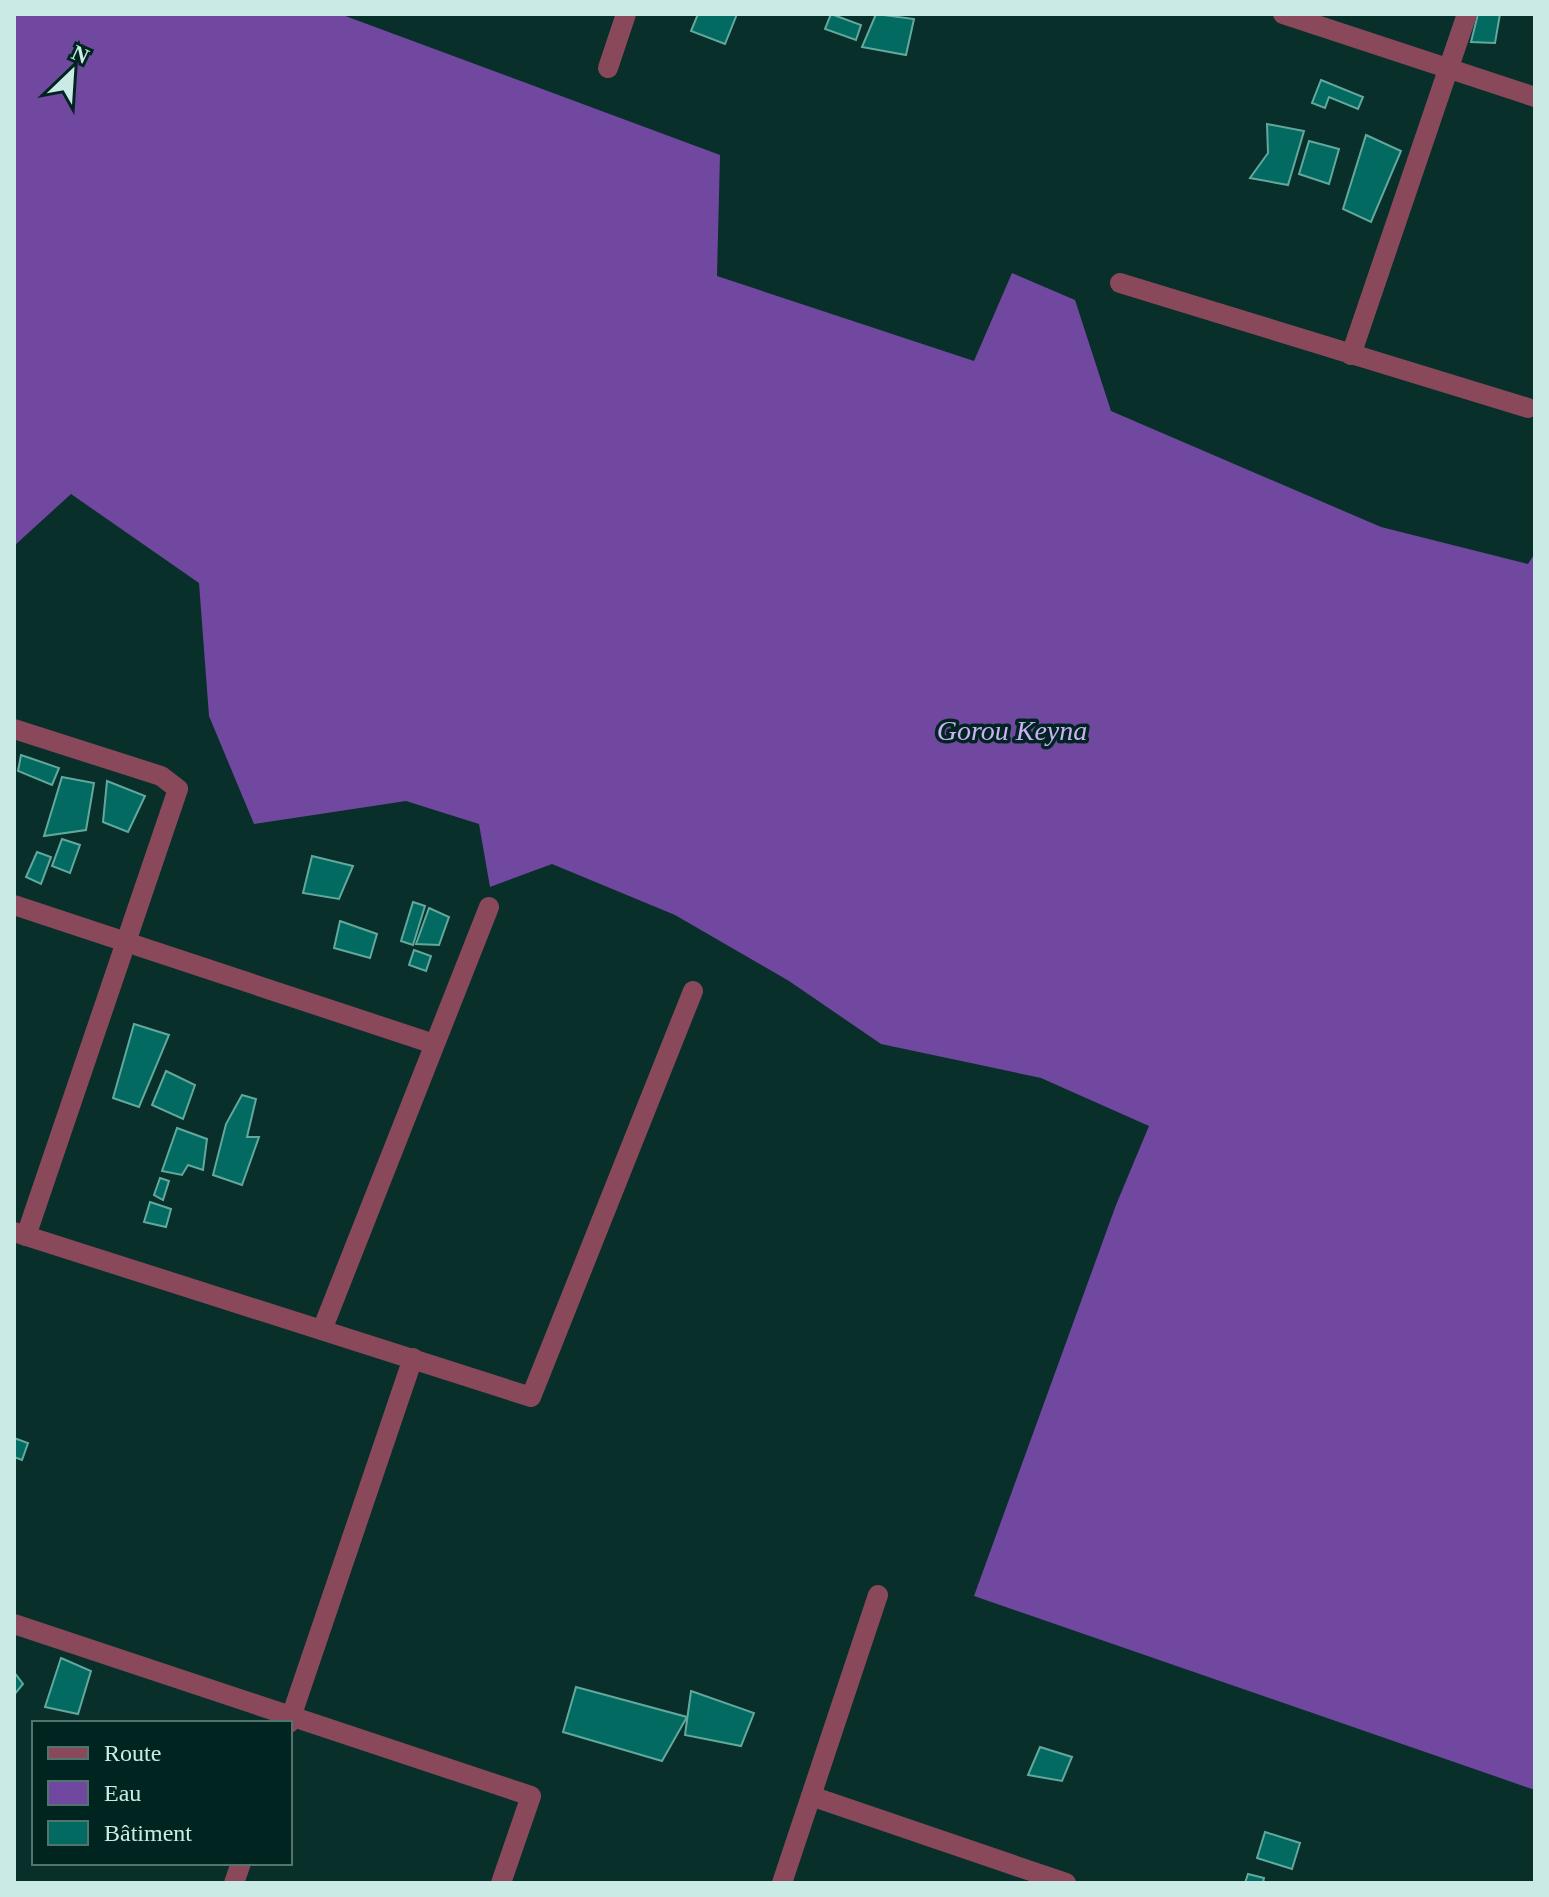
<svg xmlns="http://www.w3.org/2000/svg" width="1549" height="1897" font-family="Georgia,serif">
  <rect width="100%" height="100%" fill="#082f2a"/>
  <polygon fill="#71489f" points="14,14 340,14 720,155 717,276 974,361 1012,273 1075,300 1111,411 1381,527 1528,564 1535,553 1535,1790 974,1596 1116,1205 1149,1126 1041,1078 881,1044 789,981 675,915 552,864 490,887 479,824 406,801 254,824 209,716 199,583 71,494 14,546"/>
  <g fill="#026a60" stroke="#63a89d" stroke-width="2">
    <polygon points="698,14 737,14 725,44 691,31"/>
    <polygon points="831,14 861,25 856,40 825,29"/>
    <polygon points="876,14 914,19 906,55 862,47"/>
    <polygon points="1478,14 1500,14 1495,43 1471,42"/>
    <polygon points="1321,80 1363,97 1358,109 1329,97 1325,108 1312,103"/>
    <polygon points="1267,124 1304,131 1288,185 1250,178 1268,153"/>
    <polygon points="1366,135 1401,151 1371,222 1343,209"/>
    <polygon points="1309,141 1339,149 1329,184 1299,174"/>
    <polygon points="21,755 59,768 52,785 18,771"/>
    <polygon points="62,777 94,783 86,830 44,836"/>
    <polygon points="107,781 145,796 128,832 103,822"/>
    <polygon points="62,839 80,845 70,873 52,866"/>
    <polygon points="37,852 51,857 41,884 26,877"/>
    <polygon points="312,856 353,866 339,899 303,893"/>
    <polygon points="413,902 425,906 413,945 401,941"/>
    <polygon points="429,908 449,917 439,945 416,944"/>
    <polygon points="340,921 377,934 370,958 334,948"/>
    <polygon points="414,950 431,956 426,971 409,965"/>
    <polygon points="134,1024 169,1035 139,1107 113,1098"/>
    <polygon points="166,1071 195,1085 183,1119 152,1105"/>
    <polygon points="242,1095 256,1099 247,1137 259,1137 242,1185 213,1175 226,1124"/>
    <polygon points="177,1128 207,1139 203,1170 188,1165 182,1175 162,1171"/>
    <polygon points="160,1178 169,1181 163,1200 154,1195"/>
    <polygon points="150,1202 171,1209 166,1227 144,1222"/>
    <polygon points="14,1438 28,1443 22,1460 14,1457"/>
    <polygon points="61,1658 91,1671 78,1714 45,1707"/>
    <polygon points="14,1672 23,1684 14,1695"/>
    <polygon points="576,1687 687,1717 662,1761 563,1732"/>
    <polygon points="691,1691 754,1713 741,1746 685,1735"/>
    <polygon points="1040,1747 1072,1757 1062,1781 1028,1775"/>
    <polygon points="1265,1832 1300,1843 1292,1869 1257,1858"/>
    <polygon points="1248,1874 1264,1878 1263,1883 1245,1883"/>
  </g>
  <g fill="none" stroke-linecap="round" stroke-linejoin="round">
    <g stroke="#8a495b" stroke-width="20">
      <polyline points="1283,14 1535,97"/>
      <polyline points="608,68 626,14"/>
      <polyline points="1120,283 1528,408"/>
      <polyline points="1351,355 1467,14"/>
      <polyline points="14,729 161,776 178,789 26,1236"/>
      <polyline points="14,905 434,1044"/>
      <polyline points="14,1232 531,1397 693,991"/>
      <polyline points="322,1330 489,907"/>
      <polyline points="14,1624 531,1796 501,1883"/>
      <polyline points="289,1723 413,1358"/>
      <polyline points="811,1796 1066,1883"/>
      <polyline points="234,1883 241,1863"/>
      <polyline points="782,1883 878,1595"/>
    </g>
  </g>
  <g text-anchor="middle" stroke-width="7" stroke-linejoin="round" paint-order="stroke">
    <g font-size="28" font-style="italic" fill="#cdaff5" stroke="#002521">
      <text x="1012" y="740">Gorou Keyna</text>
    </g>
  </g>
  <rect width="1549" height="1897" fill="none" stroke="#caebe5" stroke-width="32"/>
  <rect x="32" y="1721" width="260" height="144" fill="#002521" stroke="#51746f" stroke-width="2"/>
  <rect x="48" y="1747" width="40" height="12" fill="#8a495b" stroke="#51746f" stroke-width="2"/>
  <text x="104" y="1761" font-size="24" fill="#caebe5">Route</text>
  <rect x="48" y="1781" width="40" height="24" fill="#71489f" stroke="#51746f" stroke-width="2"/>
  <text x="104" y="1801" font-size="24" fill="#caebe5">Eau</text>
  <rect x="48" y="1821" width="40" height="24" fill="#026a60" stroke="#51746f" stroke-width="2"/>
  <text x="104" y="1841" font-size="24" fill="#caebe5">Bâtiment</text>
  <g transform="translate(72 72) rotate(25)" stroke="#002521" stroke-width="6" paint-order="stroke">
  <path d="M0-6L14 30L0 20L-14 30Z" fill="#caebe5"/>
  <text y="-12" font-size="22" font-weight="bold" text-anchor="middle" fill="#caebe5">N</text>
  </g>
</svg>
